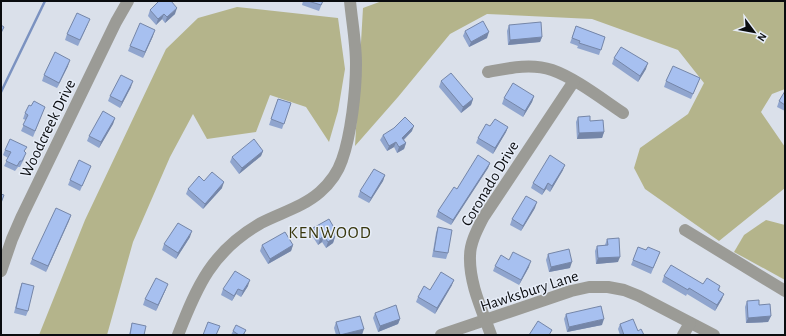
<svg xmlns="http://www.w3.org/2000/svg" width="786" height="336" font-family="'Alegreya Sans',sans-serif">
  <rect width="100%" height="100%" fill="#dae0ea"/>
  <g fill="#b4b48b">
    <polygon points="382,1 785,1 785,89 772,94 761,112 785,147 785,188 719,241 645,189 634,168 640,148 688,114 704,83 678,50 592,19 487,14 450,34 398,97 355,146 363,8"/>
    <polygon points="237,7 338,18 345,69 338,111 329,142 306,107 270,95 256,132 207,139 193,114 170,157 133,242 107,335 39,335 85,220 166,49 198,18"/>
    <polygon points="766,220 785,225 785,280 734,252 744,235"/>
  </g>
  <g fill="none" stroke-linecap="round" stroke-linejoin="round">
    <polyline stroke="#7b92c0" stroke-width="2.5" points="1,92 45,1"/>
    <g stroke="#9b9b96" stroke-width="12">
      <path d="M488,72C509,68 531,63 552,70C575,78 602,99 623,113"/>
      <polyline points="685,230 785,291"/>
      <polyline points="1,271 12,239 22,216 116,22 128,1"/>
      <path d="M178,335C197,286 212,251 261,223C280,213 303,207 320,192C329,184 338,172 342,160C351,135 356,91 356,64C356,43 352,22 350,1"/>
      <polyline points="441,335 571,291 589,287 608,287 624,290 639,296 714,335"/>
      <path d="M491,335C482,310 469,283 470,256C470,243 477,230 483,218L574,81"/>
      <polyline points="683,335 690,323"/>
    </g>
  </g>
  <g fill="#90a5ce">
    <polygon points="303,1 323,1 319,11 302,5"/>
    <polygon points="150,10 175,14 165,23 162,19 156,25 148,16"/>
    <polygon points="88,24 78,46 65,40 67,34"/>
    <polygon points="509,25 542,37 540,42 508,45 507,31"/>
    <polygon points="576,26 605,37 599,55 577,48 578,46 570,43"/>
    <polygon points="465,31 487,38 469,47 463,36"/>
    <polygon points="153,36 143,58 128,51 130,46"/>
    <polygon points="614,58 646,69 638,82 612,64"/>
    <polygon points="68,66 57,88 42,81 44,75"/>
    <polygon points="700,78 691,99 664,87 666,81"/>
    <polygon points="441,81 473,99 471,105 461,113 439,87"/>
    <polygon points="131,87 120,108 108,101 110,96"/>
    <polygon points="785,92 785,111 777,107 779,101"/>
    <polygon points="534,96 532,102 523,117 502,104 504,98"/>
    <polygon points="278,99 291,103 282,129 269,125"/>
    <polygon points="43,112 33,137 21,131 26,120 23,119 25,113"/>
    <polygon points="578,117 590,121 604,132 602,138 577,139 576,122"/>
    <polygon points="115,118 113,124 99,148 87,141 89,136"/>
    <polygon points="490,126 508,127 506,132 493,154 476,143 478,138"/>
    <polygon points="412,131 404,140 406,143 404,149 397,153 394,147 387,151 380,140 383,135"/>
    <polygon points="5,150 25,152 24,159 20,167 18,167 15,171 4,166 8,158 3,155"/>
    <polygon points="263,151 261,156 239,174 230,162 232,157"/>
    <polygon points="490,163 488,168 451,225 436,217 438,211 457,189"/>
    <polygon points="91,166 80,191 68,185 70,180"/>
    <polygon points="563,170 550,192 546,189 542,195 531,188 533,183"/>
    <polygon points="385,175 383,181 369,203 358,197 360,191"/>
    <polygon points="204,181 222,188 203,209 186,194 188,189"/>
    <polygon points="535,208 521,231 510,225 512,219"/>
    <polygon points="71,215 46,272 30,264 32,259"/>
    <polygon points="438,227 448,253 446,259 432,257 436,233"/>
    <polygon points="313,228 334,236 335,237 333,243 326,248 322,242 318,245 311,234"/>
    <polygon points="190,237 176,259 162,250 164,244"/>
    <polygon points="607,239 618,262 596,264 595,251 597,246 605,245"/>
    <polygon points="262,245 293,245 291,251 268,264 260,251"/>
    <polygon points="638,247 646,250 660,252 651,274 631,265"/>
    <polygon points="548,254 570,268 549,272 546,260"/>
    <polygon points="509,260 529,267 519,285 493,271 495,266"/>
    <polygon points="664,276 703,284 720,286 719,291 722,299 715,311 687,294 686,296 662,282"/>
    <polygon points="22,283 28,311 26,316 14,313 20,288"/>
    <polygon points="452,285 435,314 416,302 418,297 430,290"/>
    <polygon points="248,286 241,297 236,294 232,301 221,295 223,289"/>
    <polygon points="166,289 156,311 143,305 145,299"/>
    <polygon points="747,301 759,305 771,316 768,322 746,323 745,307"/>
    <polygon points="375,313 400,319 398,324 378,332 373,318"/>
    <polygon points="566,314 602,325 567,332 564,319"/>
    <polygon points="336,322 362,335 336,335 334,328"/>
    <polygon points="132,323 144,335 129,335"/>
    <polygon points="620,324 638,331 644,335 620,335 618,329"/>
    <polygon points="246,330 244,335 231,335 233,331"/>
  </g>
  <g fill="#7586a8">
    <polygon points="177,8 175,14 165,23 167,17"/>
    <polygon points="164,14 162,19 156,25 158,19"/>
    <polygon points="155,30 153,36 143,58 145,52"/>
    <polygon points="489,32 487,38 469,47 471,42"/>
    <polygon points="542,37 540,42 508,45 510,40"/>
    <polygon points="70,60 68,66 57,88 59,83"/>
    <polygon points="648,63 646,69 638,82 640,76"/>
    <polygon points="133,81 131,87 120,108 122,102"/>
    <polygon points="534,96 532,102 523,117 525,111"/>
    <polygon points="473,99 471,105 461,113 463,107"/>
    <polygon points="115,118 113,124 99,148 101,142"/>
    <polygon points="414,126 412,131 400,143 402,138"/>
    <polygon points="508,127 506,132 493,154 495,148"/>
    <polygon points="604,132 602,138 577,139 579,133"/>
    <polygon points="396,142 394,147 387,151 389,146"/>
    <polygon points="406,143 404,149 397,153 399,147"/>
    <polygon points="263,151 261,156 239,174 242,168"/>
    <polygon points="490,163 488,168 451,225 453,220"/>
    <polygon points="565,165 563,170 550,192 552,186"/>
    <polygon points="385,175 383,181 369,203 371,198"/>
    <polygon points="224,182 222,188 203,209 205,204"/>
    <polygon points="548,183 546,189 542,195 544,190"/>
    <polygon points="537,202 535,208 521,231 523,226"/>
    <polygon points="71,215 69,221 46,272 48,266"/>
    <polygon points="192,231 190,237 176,259 178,253"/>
    <polygon points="336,231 334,236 332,233"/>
    <polygon points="324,236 322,242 318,245 320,239"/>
    <polygon points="335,237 333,243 326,248 328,242"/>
    <polygon points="293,245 291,251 268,264 270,259"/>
    <polygon points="620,257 618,262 596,264 598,258"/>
    <polygon points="531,261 529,267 519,285 521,280"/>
    <polygon points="572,262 570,268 549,272 551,267"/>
    <polygon points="250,280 248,286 241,297 243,291"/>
    <polygon points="454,280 452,285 435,314 437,308"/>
    <polygon points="168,284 166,289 156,311 158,305"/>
    <polygon points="238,289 236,294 232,301 234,296"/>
    <polygon points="724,294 722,299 715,311 717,305"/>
    <polygon points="771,316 768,322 746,323 748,318"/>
    <polygon points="400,319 398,324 378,332 380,326"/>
    <polygon points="604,319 602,325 567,332 569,327"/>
    <polygon points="364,329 362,335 340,335"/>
  </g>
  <g fill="#a7c0f0" stroke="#7586a8">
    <polygon points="159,1 171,1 177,8 167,17 164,14 158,19 150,10"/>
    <polygon points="308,1 323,1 321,5"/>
    <polygon points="77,13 90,19 80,40 67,34"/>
    <polygon points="483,21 489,32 471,42 465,31"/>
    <polygon points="541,22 542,37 510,40 509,25"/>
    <polygon points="140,23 155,30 145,52 130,46"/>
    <polygon points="1,25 4,27 1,33"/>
    <polygon points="576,26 605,37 601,50 579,43 580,41 572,38"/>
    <polygon points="621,47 648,63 640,76 614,58"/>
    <polygon points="55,52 70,60 59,83 44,75"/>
    <polygon points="673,66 700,78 693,94 666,81"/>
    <polygon points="451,73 473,99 463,107 441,81"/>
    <polygon points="121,75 133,81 122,102 110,96"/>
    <polygon points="513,83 534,96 525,111 504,98"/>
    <polygon points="785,91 785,105 779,101"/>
    <polygon points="278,99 291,103 284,124 271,119"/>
    <polygon points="34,101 45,107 35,131 23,125 28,115 25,113 29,105 31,106"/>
    <polygon points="103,111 115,118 101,142 89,136"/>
    <polygon points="590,116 590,121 603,120 604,132 579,133 578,117"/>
    <polygon points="405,117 414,126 402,138 406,143 399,147 396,142 389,146 383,135 394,128"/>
    <polygon points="495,119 508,127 495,148 478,138 486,124 490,126"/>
    <polygon points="10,139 27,147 24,151 26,153 22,161 20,161 17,166 6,161 11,152 5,150"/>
    <polygon points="254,139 263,151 242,168 232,157"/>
    <polygon points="478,155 490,163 453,220 438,211 454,187 457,189"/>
    <polygon points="550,155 565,165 552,186 548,183 544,190 533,183"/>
    <polygon points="79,160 91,166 82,186 70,180"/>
    <polygon points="374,169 385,175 371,198 360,191"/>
    <polygon points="212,172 224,182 205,204 188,189 199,176 204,181"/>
    <polygon points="1,194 4,195 1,203"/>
    <polygon points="526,196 537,202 523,226 512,219"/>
    <polygon points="56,208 71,215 48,266 32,259"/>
    <polygon points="329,219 336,231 332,233 335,237 328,242 324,236 320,239 313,228"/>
    <polygon points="178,223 192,231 178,253 164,244"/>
    <polygon points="438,227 452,230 448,253 434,251"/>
    <polygon points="285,232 293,245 270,259 262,245"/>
    <polygon points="619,238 620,257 598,258 597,246 608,245 607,239"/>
    <polygon points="638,247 646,250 648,247 660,252 653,268 633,260"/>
    <polygon points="569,249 572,262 551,267 548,254"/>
    <polygon points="513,252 531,261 521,280 495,266 501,255 509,260"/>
    <polygon points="671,265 703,284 707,278 720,286 718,290 724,294 717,305 689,288 688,290 664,276"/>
    <polygon points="235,271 250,280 243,291 238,289 234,296 223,289"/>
    <polygon points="441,272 454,280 437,308 418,297 424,286 430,290"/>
    <polygon points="156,278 168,284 158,305 145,299"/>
    <polygon points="22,283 34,286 28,311 16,308"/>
    <polygon points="759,300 759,305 770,304 771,316 748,318 747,301"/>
    <polygon points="396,305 400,319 380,326 375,313"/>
    <polygon points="601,306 604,319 569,327 566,314"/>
    <polygon points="360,316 364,329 340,335 336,322"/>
    <polygon points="633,319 638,331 641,329 644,335 624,335 620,324"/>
    <polygon points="538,321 552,330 549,335 529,335"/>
    <polygon points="208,322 220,326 216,335 203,335"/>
    <polygon points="132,323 146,326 144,335 130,335"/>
    <polygon points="236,325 246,330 243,335 239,335 233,331"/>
  </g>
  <g text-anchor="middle" stroke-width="3" stroke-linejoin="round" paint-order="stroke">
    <g font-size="16" fill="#0a0c0f" stroke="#e7edf8">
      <text transform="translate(47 128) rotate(-64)" y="6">Woodcreek Drive</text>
      <text transform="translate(489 183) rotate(-59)" y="6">Coronado Drive</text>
      <text transform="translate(529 290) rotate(-18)" y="6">Hawksbury Lane</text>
    </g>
    <g font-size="17" letter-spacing="1" fill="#38370d" stroke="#e7edf8">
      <text x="330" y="238">KENWOOD</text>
    </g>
  </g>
  <rect width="786" height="336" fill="none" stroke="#0a0c0f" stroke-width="4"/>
  <g transform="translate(754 32) rotate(122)" stroke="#e7edf8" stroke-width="3" paint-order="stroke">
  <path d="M0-3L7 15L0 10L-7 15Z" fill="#0a0c0f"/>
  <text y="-6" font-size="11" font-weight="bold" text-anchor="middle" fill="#0a0c0f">N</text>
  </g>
</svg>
